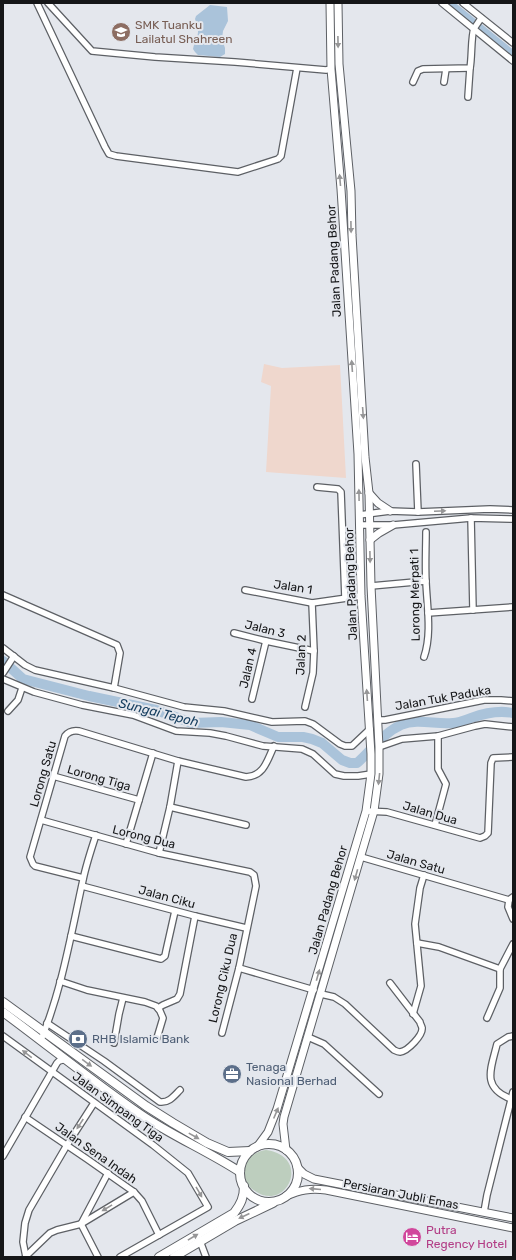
<svg xmlns="http://www.w3.org/2000/svg" width="516" height="1260" font-family="Rubik,sans-serif">
  <rect width="100%" height="100%" fill="#e4e7ed"/>
  <polygon fill="#efd7cd" points="264,364 282,368 340,365 346,478 266,472 271,386 261,382"/>
  <path fill="#bdcebe" d="M266,1150C313,1157 286,1213 255,1191C250,1188 246,1183 244,1177C240,1161 253,1152 266,1150Z"/>
  <path fill="#aac3da" d="M210,5L227,7L228,21L223,31L222,39L225,48V54L220,57L198,55L195,52L193,49C197,33 201,36 195,19L196,16Z"/>
  <g fill="none" stroke-linecap="round" stroke-linejoin="round">
    <polyline stroke="#aac3da" stroke-width="5.5" points="451,3 513,53"/>
    <path stroke="#aac3da" stroke-width="10" d="M3,661L23,679L89,696L156,710L192,723L221,722L250,725L278,737H303L312,739L322,743L342,760L350,763H357C371,751 383,733 401,725C418,718 436,725 453,723C459,723 465,720 471,718C485,713 499,710 513,713"/>
    <g stroke="#5d6065" stroke-width="8">
      <g id="minor">
        <polyline points="37,3 105,147 109,154 116,156 238,172 278,159 281,156 297,68"/>
        <polyline points="48,3 92,51 155,57 235,62 326,70 331,69"/>
        <polyline points="442,3 513,61"/>
        <polyline points="463,3 513,43"/>
        <path d="M413,82L418,71L423,69L470,68C472,59 471,35 474,29C476,25 479,22 481,18"/>
        <polyline points="444,82 446,69"/>
        <polyline points="468,97 470,68"/>
        <polyline points="416,464 418,512"/>
        <polyline points="317,487 338,489 341,492 345,598"/>
        <polyline points="359,515 390,511 418,512 490,509 513,510"/>
        <polyline points="471,518 473,610"/>
        <polyline points="360,525 393,525 471,518 513,519"/>
        <polyline points="371,586 426,581"/>
        <polyline points="245,590 312,603 361,596"/>
        <polyline points="3,595 117,645 120,653 114,688"/>
        <polyline points="428,613 513,607"/>
        <polyline points="234,633 266,641 314,651"/>
        <polyline points="3,648 25,665 35,670 114,688 184,707 224,711 272,722 305,721 313,724 340,744 345,746 352,746 370,729"/>
        <path d="M424,657C432,634 427,606 426,582C425,565 426,549 426,532"/>
        <polyline points="3,673 14,656"/>
        <polyline points="3,679 34,692 82,705 133,715 176,731 210,733 226,736 263,746 302,749 313,754 335,774 344,776 358,776 371,774"/>
        <polyline points="252,699 266,641"/>
        <polyline points="305,707 313,673 314,651 312,603"/>
        <polyline points="8,711 18,700 22,688"/>
        <polyline points="378,720 385,720 484,700 501,700 513,701"/>
        <polyline points="379,747 402,739 438,736 475,726 485,724 513,727"/>
        <polyline points="53,776 139,800"/>
        <polyline points="170,807 246,825"/>
        <polyline points="366,811 387,812 480,838 485,836 488,833 491,763 493,758 513,757"/>
        <polyline points="41,820 159,853 250,872 254,875 256,886 239,968 222,1033"/>
        <polyline points="435,825 446,784 438,769 438,736"/>
        <polyline points="126,844 153,753"/>
        <polyline points="159,853 170,807 178,761"/>
        <polyline points="361,857 509,900"/>
        <path d="M83,878L35,866L33,864L30,857L65,736C69,731 73,730 79,731L178,761L246,777C264,776 267,761 274,746"/>
        <polyline points="82,886 195,916 246,928"/>
        <polyline points="513,897 509,900 508,907 513,919"/>
        <polyline points="71,936 161,959 165,956 166,951 175,911"/>
        <polyline points="417,943 439,947 500,969"/>
        <polyline points="239,968 314,990"/>
        <polyline points="60,981 87,990 145,1002 156,1006 160,1011 163,1018 157,1038"/>
        <path d="M321,994L334,997L345,1004L394,1050C396,1051 399,1052 400,1052C408,1051 423,1035 422,1028C422,1026 420,1024 420,1022L390,983"/>
        <polyline points="158,1008 163,1005 177,999 180,994 195,916"/>
        <polyline points="413,1014 421,986 415,924 420,888 424,875"/>
        <polyline points="487,1018 500,988 500,969 513,944"/>
        <path d="M47,1023L104,1061L160,1102C169,1103 174,1096 180,1090"/>
        <polyline points="3,1036 153,1145 188,1173 208,1207 120,1257"/>
        <polyline points="308,1037 324,1044 379,1094"/>
        <path d="M41,1040C62,989 71,934 83,880C86,865 91,850 96,835"/>
        <polyline points="114,1043 119,1014 123,998"/>
        <path d="M511,1099C481,1087 491,1069 497,1044L508,1037L513,1036"/>
        <polyline points="25,1117 87,1159 134,1192 142,1201 159,1235"/>
        <polyline points="3,1156 57,1063 59,1061 66,1059"/>
        <polyline points="484,1212 487,1195 513,1092"/>
        <polyline points="81,1224 108,1173"/>
        <polyline points="81,1224 98,1257"/>
        <polyline points="200,1241 206,1257"/>
        <polyline points="26,1256 50,1233 57,1230 81,1224 134,1192"/>
        <polyline points="26,1257 23,1242 25,1223 29,1210 67,1145 94,1103"/>
      </g>
    </g>
    <g stroke="#5d6065" stroke-width="9">
      <g id="major">
        <polyline points="369,493 378,503 390,511"/>
        <polyline points="370,540 379,533 393,525"/>
        <polyline points="257,1147 268,1132 277,1109 366,811 371,774 371,754 361,596 358,454 341,189 331,69 330,3"/>
        <polyline points="286,1150 283,1124 284,1117 374,811 379,774 379,747 371,586 369,493 365,457 352,235 351,191 339,64 338,3"/>
        <polyline points="297,1167 304,1174 314,1179 513,1218"/>
        <path d="M286,1196C300,1190 310,1188 326,1190L513,1228"/>
      </g>
    </g>
    <g stroke="#5d6065" stroke-width="10">
      <g id="highway">
        <polyline points="3,1002 146,1106 173,1123 207,1143 228,1152 250,1151"/>
        <path d="M3,1012C49,1046 93,1082 140,1114C172,1136 208,1151 240,1172"/>
        <circle cx="269" cy="1173" r="29"/>
        <path d="M159,1257L234,1213C241,1204 244,1197 244,1186"/>
        <polyline points="174,1257 235,1221 273,1203"/>
      </g>
    </g>
    <use href="#minor" stroke="#fff" stroke-width="5.5"/>
    <use href="#major" stroke="#fff" stroke-width="7"/>
    <use href="#highway" stroke="#fff" stroke-width="8"/>
  </g>
  <defs><path id="oneway-solid" d="M-6-.8H1V-3.2L6.5 0L1 3.2V.8H-6Z"/></defs>
  <g fill="#969697">
    <use href="#oneway-solid" transform="translate(338 42) rotate(89)"/>
    <use href="#oneway-solid" transform="translate(340 180) rotate(-95)"/>
    <use href="#oneway-solid" transform="translate(351 227) rotate(89)"/>
    <use href="#oneway-solid" transform="translate(352 366) rotate(-94)"/>
    <use href="#oneway-solid" transform="translate(363 413) rotate(86)"/>
    <use href="#oneway-solid" transform="translate(359 495) rotate(-91)"/>
    <use href="#oneway-solid" transform="translate(440 511) rotate(-2)"/>
    <use href="#oneway-solid" transform="translate(370 557) rotate(89)"/>
    <use href="#oneway-solid" transform="translate(367 695) rotate(-94)"/>
    <use href="#oneway-solid" transform="translate(379 779) rotate(96)"/>
    <use href="#oneway-solid" transform="translate(356 875) rotate(106)"/>
    <use href="#oneway-solid" transform="translate(318 975) rotate(-74)"/>
    <use href="#oneway-solid" transform="translate(27 1054) rotate(-143)"/>
    <use href="#oneway-solid" transform="translate(87 1063) rotate(36)"/>
    <use href="#oneway-solid" transform="translate(276 1113) rotate(-67)"/>
    <use href="#oneway-solid" transform="translate(80 1124) rotate(123)"/>
    <use href="#oneway-solid" transform="translate(194 1136) rotate(29)"/>
    <use href="#oneway-solid" transform="translate(315 1189) rotate(-175)"/>
    <use href="#oneway-solid" transform="translate(199 1192) rotate(60)"/>
    <use href="#oneway-solid" transform="translate(107 1208) rotate(149)"/>
    <use href="#oneway-solid" transform="translate(244 1216) rotate(155)"/>
    <use href="#oneway-solid" transform="translate(193 1237) rotate(-31)"/>
  </g>
  <defs>
    <g id="school-disc" transform="scale(1)"><circle r="9.5" fill="#8d6e63" stroke="#e4e7ed"/><path d="M0-5L7-2L0 1L-7-2ZM-4 1L0 2.5L4 1V4Q0 6-4 4Z" fill="#fff"/></g>
    <g id="bank-disc" transform="scale(1)"><circle r="9.5" fill="#5c6f8a" stroke="#e4e7ed"/><path d="M-6-4H6V4H-6ZM0-2.3a2.3 2.3 0 1 0 0 4.6a2.3 2.3 0 1 0 0-4.6Z" fill="#fff"/></g>
    <g id="office-disc" transform="scale(1)"><circle r="9.5" fill="#5c6f8a" stroke="#e4e7ed"/><path d="M-6-3h4V-5.5h4V-3h4V5H-6ZM-1-4.5V-3h2v-1.5ZM-6 0V1H6V0Z" fill="#fff"/></g>
    <g id="hotel-disc" transform="scale(1)"><circle r="9.5" fill="#d1479c" stroke="#e4e7ed"/><path d="M-6-4.5h1.5V1H6V5H4.5V3h-9V5H-6ZM-4 0a1.8 1.8 0 1 1 3.6 0ZM.5 0V-2.5h3Q6-2.5 6 0Z" fill="#fff"/></g>
  </defs>
  <g fill-rule="evenodd">
    <use href="#school-disc" x="121" y="32"/>
    <use href="#bank-disc" x="78" y="1039"/>
    <use href="#office-disc" x="232" y="1074"/>
    <use href="#hotel-disc" x="412" y="1237"/>
  </g>
  <g text-anchor="middle" stroke-width="4" stroke-linejoin="round" paint-order="stroke">
    <g font-size="12" fill="#785e54" stroke="#e4e7ed" text-anchor="start">
      <text x="135" y="29">SMK Tuanku<tspan x="135" dy="14">Lailatul Shahreen</tspan></text>
    </g>
    <g font-size="12" fill="#151618" stroke="#e4e7ed">
      <text transform="translate(334 261) rotate(-93)" y="4">Jalan Padang Behor</text>
      <text transform="translate(351 584) rotate(-92)" y="4">Jalan Padang Behor</text>
      <text transform="translate(293 587) rotate(9)" y="4">Jalan 1</text>
      <text transform="translate(415 595) rotate(-91)" y="4">Lorong Merpati 1</text>
      <text transform="translate(265 629) rotate(14)" y="4">Jalan 3</text>
      <text transform="translate(301 655) rotate(-88)" y="4">Jalan 2</text>
      <text transform="translate(248 668) rotate(-77)" y="4">Jalan 4</text>
      <text transform="translate(443 698) rotate(-10)" y="4">Jalan Tuk Paduka</text>
      <text transform="translate(43 774) rotate(-74)" y="4">Lorong Satu</text>
      <text transform="translate(99 778) rotate(16)" y="4">Lorong Tiga</text>
      <text transform="translate(430 813) rotate(16)" y="4">Jalan Dua</text>
      <text transform="translate(144 837) rotate(14)" y="4">Lorong Dua</text>
      <text transform="translate(416 862) rotate(16)" y="4">Jalan Satu</text>
      <text transform="translate(167 897) rotate(15)" y="4">Jalan Ciku</text>
      <text transform="translate(328 900) rotate(-74)" y="4">Jalan Padang Behor</text>
      <text transform="translate(223 978) rotate(-77)" y="4">Lorong Ciku Dua</text>
      <text transform="translate(118 1107) rotate(36)" y="4">Jalan Simpang Tiga</text>
      <text transform="translate(96 1153) rotate(35)" y="4">Jalan Sena Indah</text>
      <text transform="translate(401 1194) rotate(11)" y="4">Persiaran Jubli Emas</text>
    </g>
    <g font-size="12" fill="#4e5e75" stroke="#e4e7ed" text-anchor="start">
      <text x="92" y="1043">RHB Islamic Bank</text>
      <text x="246" y="1071">Tenaga<tspan x="246" dy="14">Nasional Berhad</tspan></text>
    </g>
    <g font-size="12" fill="#b23c85" stroke="#e4e7ed" text-anchor="start">
      <text x="426" y="1234">Putra<tspan x="426" dy="14">Regency Hotel</tspan></text>
    </g>
    <g font-size="13" font-style="italic" fill="#173f60" stroke="#e4e7ed">
      <text transform="translate(159 712) rotate(14)" y="5">Sungai Tepoh</text>
    </g>
  </g>
  <rect width="516" height="1260" fill="none" stroke="#151618" stroke-width="8"/>
</svg>
